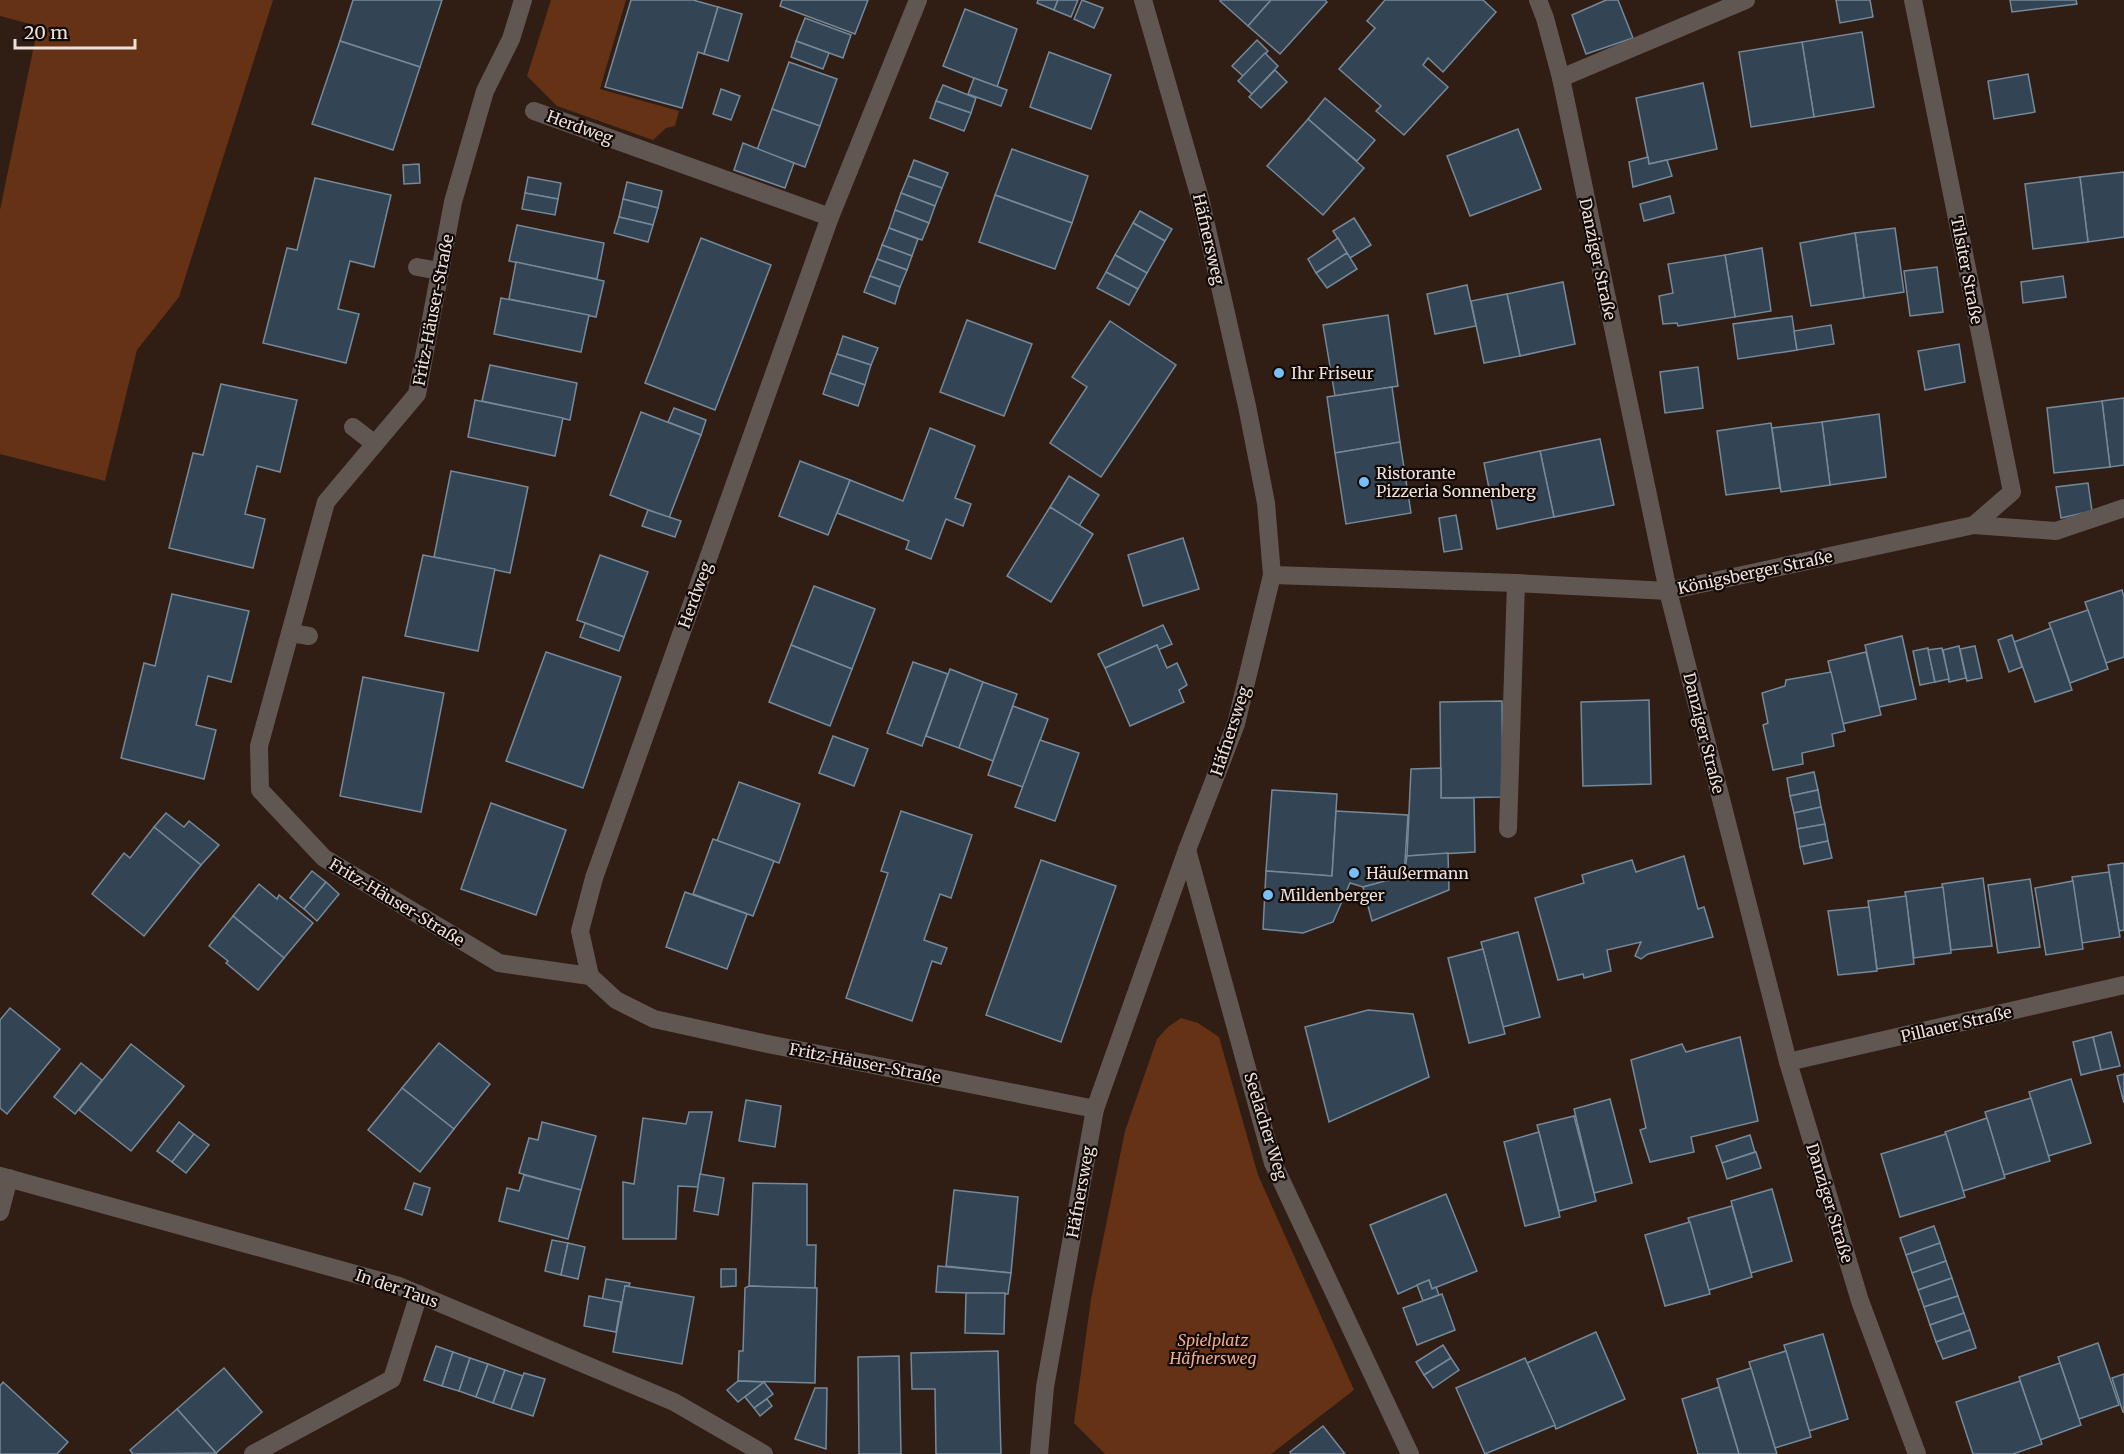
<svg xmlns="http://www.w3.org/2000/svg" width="2124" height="1454" font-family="Merriweather,serif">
  <rect width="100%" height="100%" fill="#301d14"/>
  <g fill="#653215">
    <polygon points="0,0 273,0 179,297 137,350 105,481 0,454 0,210 38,26 0,16"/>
    <polygon points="551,0 626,0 600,89 679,111 675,126 666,128 653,140 557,106 527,76"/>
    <polygon points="1181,1018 1198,1023 1219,1037 1258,1175 1354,1390 1271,1454 1105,1454 1074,1423 1091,1299 1125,1131 1157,1039 1168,1027"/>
  </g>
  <g fill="#334554" stroke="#75899a" stroke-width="1.5">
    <polygon points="353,0 442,0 420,67 340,41"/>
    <polygon points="631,0 693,0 718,7 704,54 698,52 682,108 605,87"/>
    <polygon points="782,0 868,0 855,34 780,6"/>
    <polygon points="1038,0 1058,0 1054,10 1037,3"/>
    <polygon points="1058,0 1078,0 1071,17 1054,10"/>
    <polygon points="1082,0 1103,8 1094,28 1074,19"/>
    <polygon points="1221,0 1271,0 1248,26 1220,1"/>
    <polygon points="1271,0 1325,0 1327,2 1280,54 1248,26"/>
    <polygon points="1385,0 1483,0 1496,12 1443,72 1428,58 1423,65 1448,87 1404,135 1376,111 1381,106 1339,69 1375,28 1367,21"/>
    <polygon points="1606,0 1618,0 1633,38 1586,54 1572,15"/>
    <polygon points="1836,0 1870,0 1873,17 1840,23"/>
    <polygon points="2010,0 2076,0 2077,4 2012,12"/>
    <polygon points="718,7 742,14 728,61 704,54"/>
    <polygon points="965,9 1017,29 997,87 943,66"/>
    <polygon points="805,18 851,35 843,58 796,41"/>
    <polygon points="1862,32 1874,107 1814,117 1802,42"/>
    <polygon points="1257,40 1268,51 1244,77 1232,66"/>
    <polygon points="340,41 420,67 393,150 312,124"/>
    <polygon points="796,41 829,53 823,69 791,57"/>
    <polygon points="1802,42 1814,117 1751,127 1739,52"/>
    <polygon points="1049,52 1111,75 1091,129 1030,107"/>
    <polygon points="1265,53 1278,66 1252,94 1238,81"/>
    <polygon points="789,62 837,79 820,126 772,109"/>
    <polygon points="1275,70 1287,82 1261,108 1249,97"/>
    <polygon points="2028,74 2035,112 1994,119 1988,81"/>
    <polygon points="974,78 1007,90 1001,106 968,94"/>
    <polygon points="1703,83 1717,149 1649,164 1636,98"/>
    <polygon points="943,85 976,98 971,113 936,101"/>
    <polygon points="721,89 740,96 731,120 713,114"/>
    <polygon points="1325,98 1375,140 1357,161 1308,119"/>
    <polygon points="936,101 971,113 964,131 930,118"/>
    <polygon points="772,109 820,126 805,167 757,150"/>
    <polygon points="1308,119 1364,168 1323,215 1267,166"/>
    <polygon points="1518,129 1541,189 1470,216 1447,156"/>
    <polygon points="743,143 794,163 785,188 734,170"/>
    <polygon points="1012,149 1088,176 1072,223 995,195"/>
    <polygon points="1648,157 1649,164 1667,160 1672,176 1633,187 1629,162"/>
    <polygon points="914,160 948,173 942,188 908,176"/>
    <polygon points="419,164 420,183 404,184 403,165"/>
    <polygon points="2124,172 2124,237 2088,242 2080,177"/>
    <polygon points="908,176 942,188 935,206 901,193"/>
    <polygon points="528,177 561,183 558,199 525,193"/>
    <polygon points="2080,177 2088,242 2033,249 2025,184"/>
    <polygon points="315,178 391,195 374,267 350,261 338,309 359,314 346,363 263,343 287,248 297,250"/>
    <polygon points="627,182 662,191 658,208 623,199"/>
    <polygon points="525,193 558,199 555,215 522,209"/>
    <polygon points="901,193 935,206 929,223 895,210"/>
    <polygon points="995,195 1072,223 1055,269 979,242"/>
    <polygon points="1670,196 1674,213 1644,221 1640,204"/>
    <polygon points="623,199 658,208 653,225 619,217"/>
    <polygon points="895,210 929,223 922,240 889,228"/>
    <polygon points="1140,211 1172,229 1165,241 1133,223"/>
    <polygon points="619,217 653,225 648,242 614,233"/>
    <polygon points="1354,218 1371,245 1350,258 1333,231"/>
    <polygon points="1133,223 1165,241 1147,273 1115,255"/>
    <polygon points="517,225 604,243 597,279 509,261"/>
    <polygon points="889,228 918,239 912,256 882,245"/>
    <polygon points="1895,228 1904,292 1864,298 1855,233"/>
    <polygon points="1855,233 1864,298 1811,306 1800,243"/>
    <polygon points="701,238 771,265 715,410 645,383"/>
    <polygon points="1338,238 1347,253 1316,273 1308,259"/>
    <polygon points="882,245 912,256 907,270 877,259"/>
    <polygon points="1762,248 1771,311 1735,317 1725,255"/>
    <polygon points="1347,253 1357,269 1327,288 1316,273"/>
    <polygon points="1115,255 1147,273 1138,289 1106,272"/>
    <polygon points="1725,255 1735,317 1678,326 1677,323 1663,324 1659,296 1673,293 1668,264"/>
    <polygon points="877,259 907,270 900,287 870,276"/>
    <polygon points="516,262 604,281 596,317 509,299"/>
    <polygon points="1937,267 1943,312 1910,316 1904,271"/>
    <polygon points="1106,272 1138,289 1129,305 1097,288"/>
    <polygon points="870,276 900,287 895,304 864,292"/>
    <polygon points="2063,276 2066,297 2023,303 2021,282"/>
    <polygon points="1563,282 1575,344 1520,356 1507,294"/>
    <polygon points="1467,285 1476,326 1435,334 1427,294"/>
    <polygon points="1507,294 1520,356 1484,363 1471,301"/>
    <polygon points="501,298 589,315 581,352 494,334"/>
    <polygon points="1388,315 1398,386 1335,396 1323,325"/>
    <polygon points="1792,316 1797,350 1738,359 1733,324"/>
    <polygon points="967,320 1032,344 1004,416 940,392"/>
    <polygon points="1110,321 1176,365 1101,477 1050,443 1087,387 1072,377"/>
    <polygon points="1831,325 1834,344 1797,350 1794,331"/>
    <polygon points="843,336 878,348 871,365 837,354"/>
    <polygon points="1959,344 1965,382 1925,390 1918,351"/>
    <polygon points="837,354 871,365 865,385 830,373"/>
    <polygon points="490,365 577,383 570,420 482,401"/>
    <polygon points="1698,367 1703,408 1665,413 1660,372"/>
    <polygon points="830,373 865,385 858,406 823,394"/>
    <polygon points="221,384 297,400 280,472 257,466 245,514 265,519 253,568 169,548 193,453 203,455"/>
    <polygon points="1392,387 1400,442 1335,453 1327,397"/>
    <polygon points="2124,398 2124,465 2110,467 2102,401"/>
    <polygon points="475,400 563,418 555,456 468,437"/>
    <polygon points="2102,401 2110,467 2054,473 2047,408"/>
    <polygon points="674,408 706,420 701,435 668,422"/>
    <polygon points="641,412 701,435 669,518 610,495"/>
    <polygon points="1879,414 1886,477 1830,485 1822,422"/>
    <polygon points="1822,422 1830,485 1781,492 1772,428"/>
    <polygon points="1771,423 1780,488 1726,495 1717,431"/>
    <polygon points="930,428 975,446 955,498 971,504 963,526 946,519 931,559 906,549 909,541 837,513 850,480 903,501"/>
    <polygon points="1600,439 1614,505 1554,517 1540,451"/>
    <polygon points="1400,442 1411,513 1346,524 1335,453"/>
    <polygon points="1540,451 1554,517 1497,529 1484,463"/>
    <polygon points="800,461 850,480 828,535 779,516"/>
    <polygon points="451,471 528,487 510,573 434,557"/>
    <polygon points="1069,476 1099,495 1079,526 1050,507"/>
    <polygon points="2088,483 2092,511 2061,518 2056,487"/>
    <polygon points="1050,507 1093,534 1051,602 1007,576"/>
    <polygon points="648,510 681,521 675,537 642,526"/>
    <polygon points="1456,515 1462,549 1444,552 1439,518"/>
    <polygon points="1183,538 1199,589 1143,606 1128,555"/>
    <polygon points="423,555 495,569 478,651 405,636"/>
    <polygon points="600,555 648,572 624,637 577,620"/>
    <polygon points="814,586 875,609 852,669 791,645"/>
    <polygon points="2122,590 2124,597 2124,657 2106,663 2085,602"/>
    <polygon points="172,594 249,611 231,682 208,676 196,725 216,730 204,779 121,758 144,663 155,666"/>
    <polygon points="2088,610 2108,669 2070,683 2049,623"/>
    <polygon points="585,623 624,637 619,651 580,637"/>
    <polygon points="1163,625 1172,644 1158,650 1157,645 1105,668 1098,654"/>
    <polygon points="2051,628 2072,690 2035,702 2014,642"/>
    <polygon points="2012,635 2022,667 2009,672 1998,640"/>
    <polygon points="1902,636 1916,699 1879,707 1865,645"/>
    <polygon points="791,645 852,669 830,726 769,702"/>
    <polygon points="1157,645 1167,668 1177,663 1187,685 1179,690 1184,702 1130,726 1105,668"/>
    <polygon points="1959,646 1966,678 1949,682 1943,650"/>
    <polygon points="1975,646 1982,678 1967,681 1960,649"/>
    <polygon points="1928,648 1935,682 1920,685 1913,651"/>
    <polygon points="1942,648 1949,679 1935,682 1928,650"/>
    <polygon points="546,652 621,677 583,788 506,761"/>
    <polygon points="1866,652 1881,715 1842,724 1828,661"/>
    <polygon points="913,662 948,674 922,746 887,733"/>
    <polygon points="950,669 983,682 959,748 926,736"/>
    <polygon points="1831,672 1845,731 1832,734 1834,746 1802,753 1803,764 1773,770 1763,725 1768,723 1762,693 1785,686 1786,680"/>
    <polygon points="363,677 444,693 421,812 340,796"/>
    <polygon points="983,682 1017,694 993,761 959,748"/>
    <polygon points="1649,700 1651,784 1583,786 1581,702"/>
    <polygon points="1502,701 1503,797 1441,798 1440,702"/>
    <polygon points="1013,706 1048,719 1023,787 988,775"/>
    <polygon points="833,736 868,749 854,786 819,773"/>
    <polygon points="1040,740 1079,753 1055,821 1015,807"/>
    <polygon points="1441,768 1441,798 1474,798 1475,852 1407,856 1411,769"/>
    <polygon points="1814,772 1818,790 1790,796 1787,778"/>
    <polygon points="739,782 800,804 779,863 717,841"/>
    <polygon points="1272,790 1337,794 1332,876 1266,871"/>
    <polygon points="1818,790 1821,807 1794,813 1790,796"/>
    <polygon points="491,803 566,830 536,915 461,889"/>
    <polygon points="1821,807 1825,824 1797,829 1794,813"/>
    <polygon points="901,811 972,835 951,898 940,894 924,940 947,948 941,964 932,961 912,1021 846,998 888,873 881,871"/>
    <polygon points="1336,811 1408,815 1404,876 1363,887 1350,883 1333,922 1303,933 1263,929 1266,871 1332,876"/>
    <polygon points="166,813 184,827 189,821 219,845 201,865 154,827"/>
    <polygon points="1825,824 1828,841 1800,847 1797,829"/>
    <polygon points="154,827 201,865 144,936 92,894 124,853 130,858"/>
    <polygon points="713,839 774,861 753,916 693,894"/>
    <polygon points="1828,841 1832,858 1804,864 1800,847"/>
    <polygon points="1448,853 1449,890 1372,921 1363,887 1404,876 1407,856"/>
    <polygon points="1684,856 1698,909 1704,907 1713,937 1648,954 1641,959 1635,956 1641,942 1607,950 1611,971 1584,978 1583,974 1558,980 1535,898 1584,883 1582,875 1632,860 1636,872"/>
    <polygon points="1041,860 1116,886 1061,1042 986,1015"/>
    <polygon points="2124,863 2124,930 2119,931 2108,865"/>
    <polygon points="312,871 326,882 304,909 290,898"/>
    <polygon points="2109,872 2120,937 2082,943 2072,877"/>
    <polygon points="1983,878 1992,946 1951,950 1942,884"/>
    <polygon points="2030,879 2040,947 1998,953 1988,885"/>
    <polygon points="2073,881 2083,949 2046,955 2035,888"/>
    <polygon points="326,882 339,894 317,921 304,909"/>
    <polygon points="259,884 277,899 279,895 313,923 284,958 233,916"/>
    <polygon points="1943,887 1951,953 1914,958 1905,892"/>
    <polygon points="685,892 747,914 727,969 666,947"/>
    <polygon points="1906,896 1914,964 1877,969 1868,901"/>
    <polygon points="1869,907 1877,971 1838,975 1828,911"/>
    <polygon points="233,916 284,958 258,990 226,963 228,961 209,946"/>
    <polygon points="1518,932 1540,1017 1503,1027 1481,942"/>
    <polygon points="1483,949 1505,1034 1469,1043 1448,958"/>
    <polygon points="10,1008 60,1049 7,1114 0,1108 0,1020"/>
    <polygon points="1368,1010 1413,1014 1429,1077 1329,1122 1305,1027"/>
    <polygon points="2111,1032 2120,1066 2101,1070 2093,1037"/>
    <polygon points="1740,1037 1758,1121 1691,1137 1694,1152 1650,1162 1640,1130 1646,1128 1631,1060 1682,1044 1686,1052"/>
    <polygon points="2093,1037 2101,1070 2081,1075 2073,1042"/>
    <polygon points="439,1043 490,1084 454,1129 402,1088"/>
    <polygon points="131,1044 184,1086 131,1151 79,1110"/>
    <polygon points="81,1063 102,1080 75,1114 54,1097"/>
    <polygon points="2124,1074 2124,1103 2117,1076"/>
    <polygon points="2071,1079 2091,1143 2048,1156 2029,1092"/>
    <polygon points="402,1088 454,1129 420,1172 368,1130"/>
    <polygon points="2031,1098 2050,1161 2004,1175 1985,1112"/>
    <polygon points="1610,1099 1632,1183 1594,1193 1574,1109"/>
    <polygon points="746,1100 781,1106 775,1147 739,1141"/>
    <polygon points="689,1112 712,1112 698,1187 678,1186 676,1239 623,1239 623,1182 634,1184 643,1118 686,1124"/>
    <polygon points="1574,1116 1596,1201 1559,1211 1537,1125"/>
    <polygon points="1987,1118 2005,1178 1963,1191 1945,1132"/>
    <polygon points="179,1122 194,1134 172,1162 157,1151"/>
    <polygon points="542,1122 596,1136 581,1190 519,1173 529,1138 538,1140"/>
    <polygon points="1539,1132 1560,1217 1525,1226 1504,1142"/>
    <polygon points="194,1134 209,1145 186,1173 172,1162"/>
    <polygon points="1946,1134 1965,1197 1900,1217 1881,1154"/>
    <polygon points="1750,1135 1755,1152 1722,1163 1716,1146"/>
    <polygon points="1756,1152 1761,1168 1727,1179 1722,1163"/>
    <polygon points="700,1174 724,1178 718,1215 694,1211"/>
    <polygon points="524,1175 581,1190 568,1239 499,1221 507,1188 519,1191"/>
    <polygon points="414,1183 430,1188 422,1215 405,1209"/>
    <polygon points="753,1183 807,1184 807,1245 816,1245 815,1289 749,1286"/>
    <polygon points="1772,1189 1792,1261 1751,1273 1731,1201"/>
    <polygon points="954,1190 1018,1197 1011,1273 946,1266"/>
    <polygon points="1446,1194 1477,1271 1432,1289 1429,1280 1398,1294 1370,1225"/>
    <polygon points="1732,1206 1752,1277 1709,1290 1688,1218"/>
    <polygon points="1690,1222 1710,1294 1665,1306 1645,1235"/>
    <polygon points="1934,1226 1940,1243 1906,1255 1900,1238"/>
    <polygon points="552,1240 568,1243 561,1275 545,1271"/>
    <polygon points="568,1243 585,1247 578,1279 561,1275"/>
    <polygon points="1940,1243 1946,1261 1912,1273 1906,1255"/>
    <polygon points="1946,1261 1952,1278 1918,1290 1912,1273"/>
    <polygon points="938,1266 1011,1273 1008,1294 936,1292"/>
    <polygon points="721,1269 736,1269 736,1286 721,1287"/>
    <polygon points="1952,1278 1958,1296 1924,1307 1918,1290"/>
    <polygon points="606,1279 630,1283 629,1286 625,1286 622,1304 602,1301"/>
    <polygon points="1429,1280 1432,1289 1436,1287 1439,1295 1423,1301 1417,1285"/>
    <polygon points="625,1286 694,1297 682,1364 613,1352"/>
    <polygon points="749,1286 817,1288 815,1383 738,1381 739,1351 743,1351 745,1288"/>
    <polygon points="966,1293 1005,1293 1004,1334 965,1333"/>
    <polygon points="1442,1294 1455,1330 1417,1345 1403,1308"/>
    <polygon points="589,1296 621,1302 616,1332 584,1326"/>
    <polygon points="1958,1296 1964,1313 1930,1325 1924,1307"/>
    <polygon points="1964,1313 1970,1330 1936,1342 1930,1325"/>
    <polygon points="1970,1330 1976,1348 1943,1359 1936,1342"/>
    <polygon points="1596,1332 1625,1399 1556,1429 1527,1363"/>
    <polygon points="1823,1334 1848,1419 1809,1431 1784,1345"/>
    <polygon points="2098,1343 2119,1405 2079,1419 2058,1357"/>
    <polygon points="1443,1345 1451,1358 1424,1375 1416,1362"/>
    <polygon points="436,1346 453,1352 442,1386 424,1380"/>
    <polygon points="998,1351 1001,1454 936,1454 935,1389 912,1389 911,1353"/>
    <polygon points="1786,1351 1811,1437 1775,1448 1749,1362"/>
    <polygon points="453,1352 470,1358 459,1391 442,1386"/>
    <polygon points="899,1356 901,1454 859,1454 858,1357"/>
    <polygon points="470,1358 488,1364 476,1397 459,1391"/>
    <polygon points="1451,1358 1459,1370 1433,1388 1424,1375"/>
    <polygon points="1525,1358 1555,1425 1485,1454 1456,1388"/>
    <polygon points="2060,1363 2081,1425 2040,1440 2019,1377"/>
    <polygon points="488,1364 505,1370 493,1403 476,1397"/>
    <polygon points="224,1368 262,1412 216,1453 177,1409"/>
    <polygon points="1751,1368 1775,1448 1777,1454 1739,1454 1717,1379"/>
    <polygon points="505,1370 523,1376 511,1409 493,1403"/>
    <polygon points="524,1373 545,1379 533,1416 511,1409"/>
    <polygon points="2124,1374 2124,1412 2123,1412 2112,1378"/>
    <polygon points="738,1381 764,1382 738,1402 727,1390"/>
    <polygon points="2020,1381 2042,1444 2013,1454 1973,1454 1956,1402"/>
    <polygon points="3,1382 68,1442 57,1454 0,1454 0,1386"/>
    <polygon points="764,1382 773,1394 754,1408 745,1397"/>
    <polygon points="1719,1387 1739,1454 1698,1454 1682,1399"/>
    <polygon points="815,1388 827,1388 826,1449 795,1439"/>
    <polygon points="767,1399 772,1406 760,1416 754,1408"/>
    <polygon points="177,1409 216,1453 133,1454 130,1450"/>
    <polygon points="1323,1426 1345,1454 1291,1454 1290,1452"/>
  </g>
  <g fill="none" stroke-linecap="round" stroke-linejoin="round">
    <g stroke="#615752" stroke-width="18">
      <polyline points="1561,78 1746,0"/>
      <polyline points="417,267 440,271"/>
      <polyline points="353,427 375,444"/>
      <polyline points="1974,525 2056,531 2124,508"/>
      <polyline points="291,633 309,636"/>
      <polyline points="1508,829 1516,583"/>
      <polyline points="253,1454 392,1379 419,1294"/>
    </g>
    <g stroke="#615752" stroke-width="18">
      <polyline points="523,0 511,39 485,91 453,202 417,394 326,502 259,746 260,790 324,858 499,963 590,976 616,1000 654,1019 763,1043 1095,1109"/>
      <polyline points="1538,0 1545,18 1561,78 1668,591 1788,1062 1860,1301 1917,1454"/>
      <polyline points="534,111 830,217"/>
      <polyline points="1272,575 1516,583 1668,591 1974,525 2012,492 1913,0"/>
      <polyline points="1187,850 1273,1163 1410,1454"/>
      <polyline points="590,976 580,931 594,878 830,217 918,0"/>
      <polyline points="1788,1062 2124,985"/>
      <polyline points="0,1176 399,1286 674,1402 764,1454"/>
      <polyline points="0,1212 9,1178"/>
      <polyline points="1039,1454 1045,1387 1095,1109 1187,850 1236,724 1272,575 1266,503 1247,406 1200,198 1143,0"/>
    </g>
  </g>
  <g fill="#79bff8" stroke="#120a06" stroke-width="2">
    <circle cx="1279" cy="373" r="6"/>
    <circle cx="1364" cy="482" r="6"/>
    <circle cx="1354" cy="873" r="6"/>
    <circle cx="1268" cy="895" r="6"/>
  </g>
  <g text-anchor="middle" stroke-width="4.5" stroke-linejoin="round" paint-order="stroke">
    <g font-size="16" fill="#eee0da" stroke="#120a06">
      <text transform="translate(580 127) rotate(20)" y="6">Herdweg</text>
      <text transform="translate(1209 239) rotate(77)" y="6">Häfnersweg</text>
      <text transform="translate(1598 259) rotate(78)" y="6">Danziger Straße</text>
      <text transform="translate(1967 270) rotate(79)" y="6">Tilsiter Straße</text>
      <text transform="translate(433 310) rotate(-79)" y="6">Fritz-Häuser-Straße</text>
      <text transform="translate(1755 572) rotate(-12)" y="6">Königsberger Straße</text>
      <text transform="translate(695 595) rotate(-70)" y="6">Herdweg</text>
      <text transform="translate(1230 731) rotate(-72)" y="6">Häfnersweg</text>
      <text transform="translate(1704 733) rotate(76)" y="6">Danziger Straße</text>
      <text transform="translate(397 902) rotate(31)" y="6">Fritz-Häuser-Straße</text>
      <text transform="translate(1956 1024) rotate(-13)" y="6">Pillauer Straße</text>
      <text transform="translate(865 1063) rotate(11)" y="6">Fritz-Häuser-Straße</text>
      <text transform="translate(1266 1126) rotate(73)" y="6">Seelacher Weg</text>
      <text transform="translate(1080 1192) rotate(-80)" y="6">Häfnersweg</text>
      <text transform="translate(1830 1203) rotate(73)" y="6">Danziger Straße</text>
      <text transform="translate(397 1288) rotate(19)" y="6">In der Taus</text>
    </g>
    <g font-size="16" fill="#eee0da" stroke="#120a06" text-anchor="start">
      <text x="1291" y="379">Ihr Friseur</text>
      <text x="1376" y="479">Ristorante<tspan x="1376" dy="18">Pizzeria Sonnenberg</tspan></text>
      <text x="1366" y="879">Häußermann</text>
      <text x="1280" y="901">Mildenberger</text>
    </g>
    <g font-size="16" font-style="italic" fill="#f0ab89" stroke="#120a06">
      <text x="1213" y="1346">Spielplatz<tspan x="1213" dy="18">Häfnersweg</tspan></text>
    </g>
  </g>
  <path d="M15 39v9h120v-9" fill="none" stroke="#eee0da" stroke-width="3"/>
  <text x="24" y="39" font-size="18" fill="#eee0da" stroke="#120a06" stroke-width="4.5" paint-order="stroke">20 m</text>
</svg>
